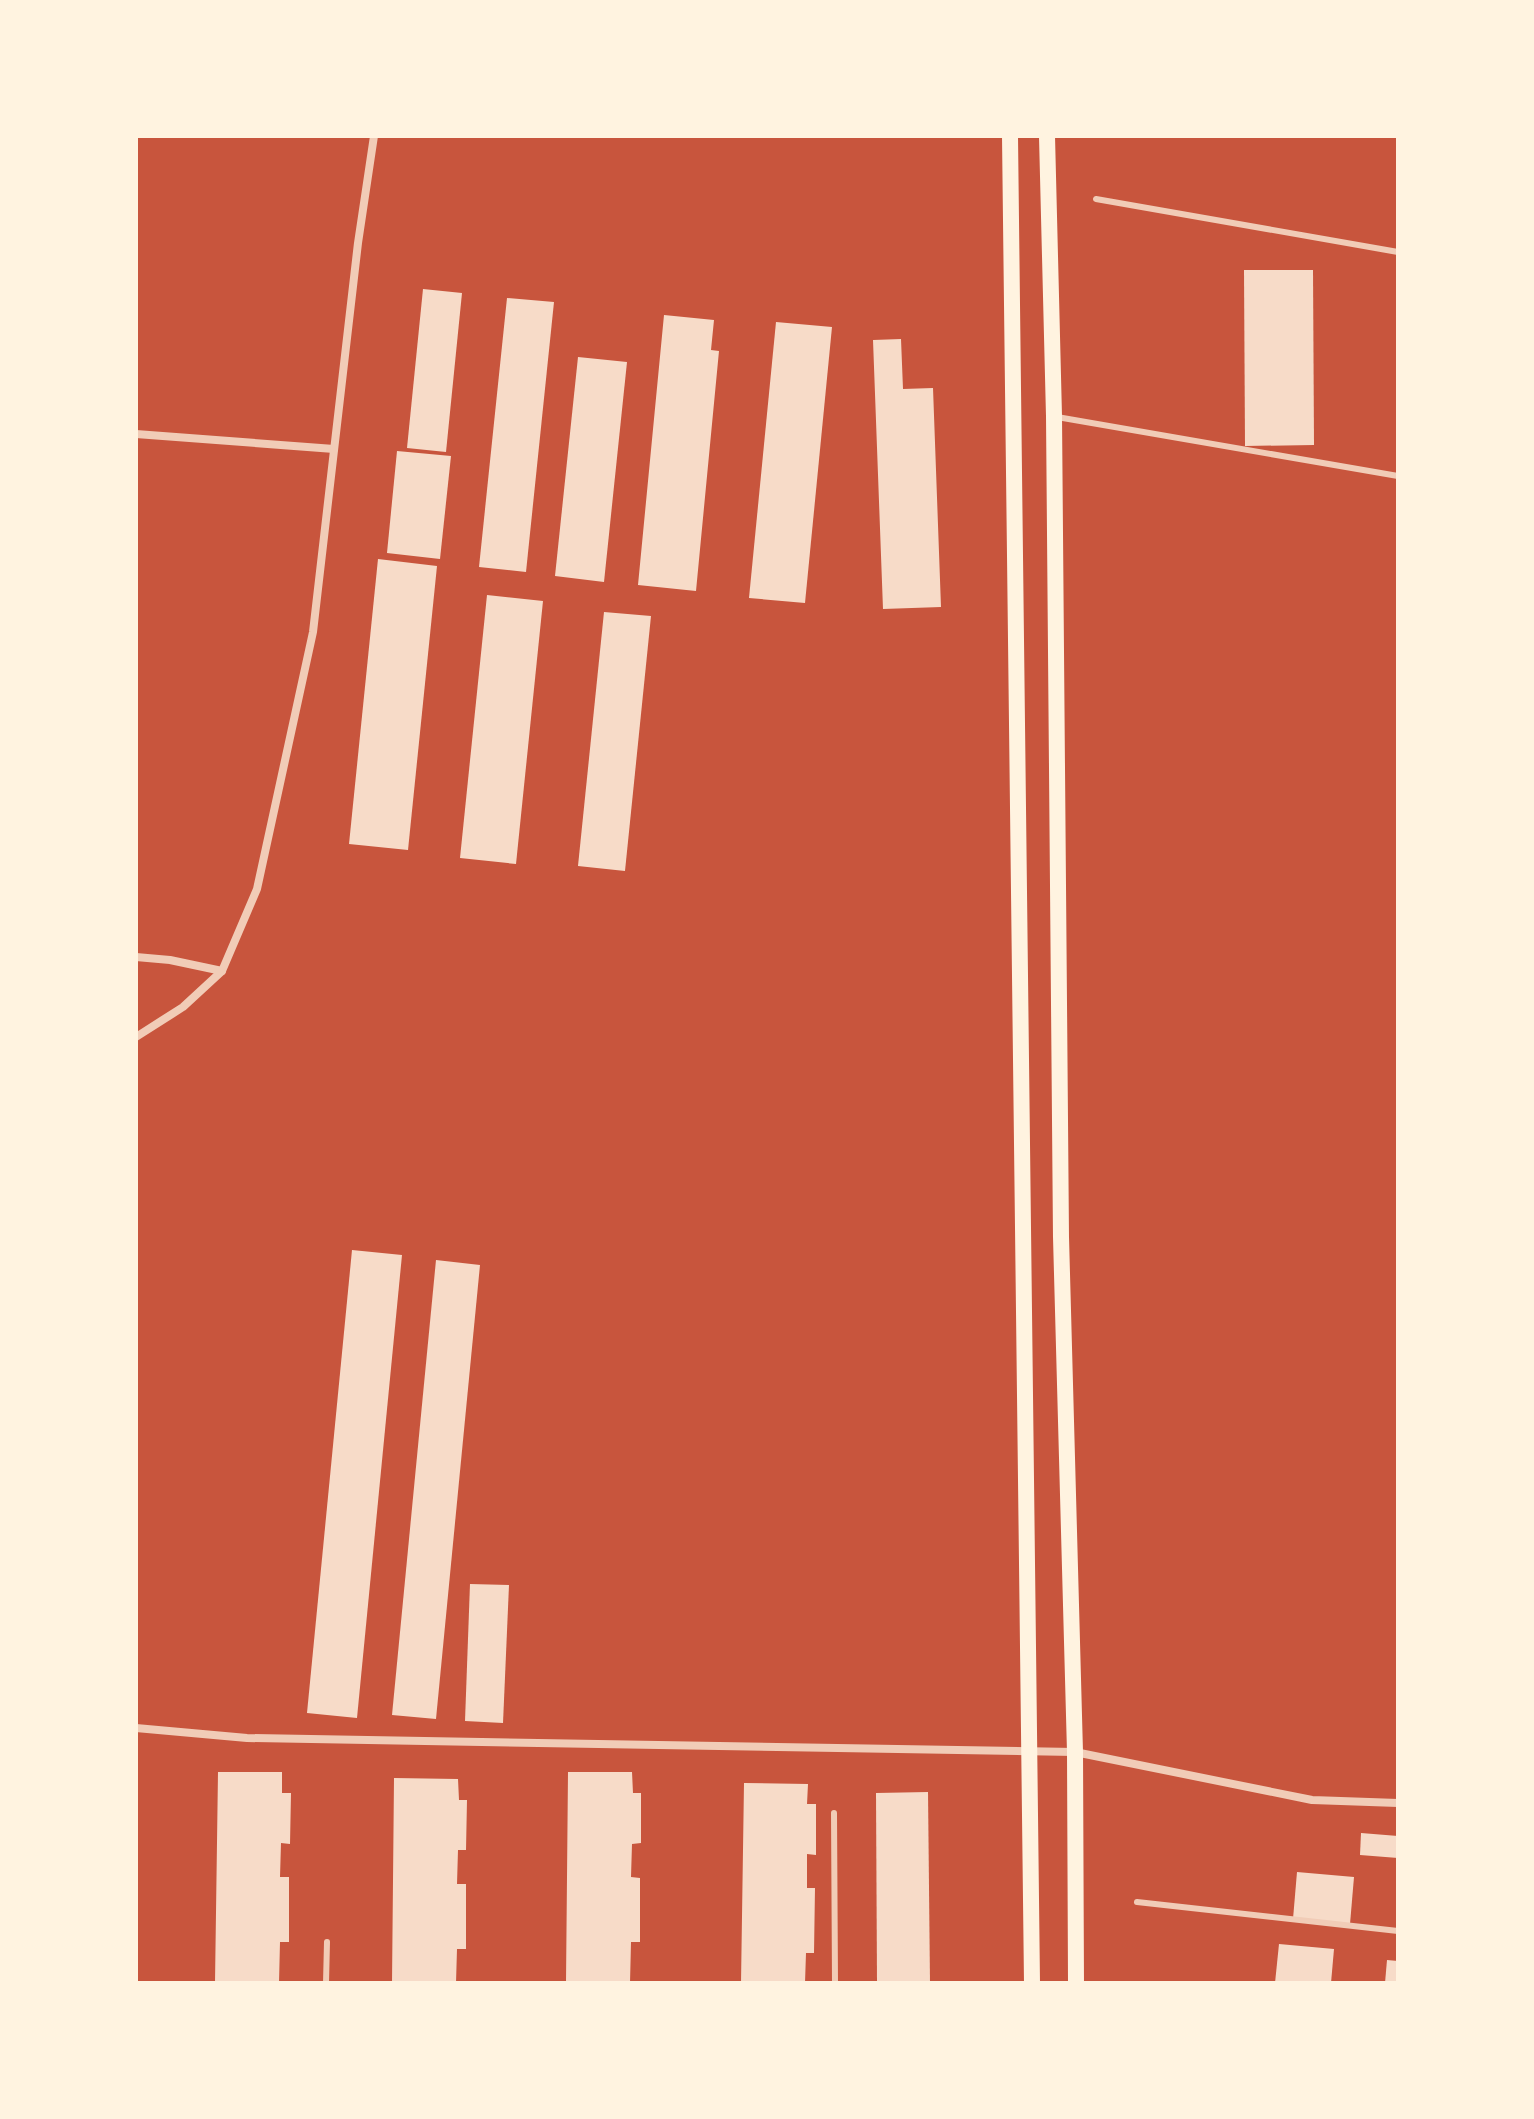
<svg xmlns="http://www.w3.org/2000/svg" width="1534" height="2119" font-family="'Archivo Narrow',sans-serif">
  <rect width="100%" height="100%" fill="#c8553d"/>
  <g fill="#f7dbc8">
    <polygon points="1244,270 1313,270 1314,445 1245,446"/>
    <polygon points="423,289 462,293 446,452 407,448"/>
    <polygon points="507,298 554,302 526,572 479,567"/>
    <polygon points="664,315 714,320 711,350 719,351 696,591 638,585"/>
    <polygon points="776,322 832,327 805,603 749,598"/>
    <polygon points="901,339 903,389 933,388 941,607 883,609 873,340"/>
    <polygon points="578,357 627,362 604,582 555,576"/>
    <polygon points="397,451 451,456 440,559 387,553"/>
    <polygon points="378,559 437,566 408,850 349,844"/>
    <polygon points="487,595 543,601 516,864 460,858"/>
    <polygon points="604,612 651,616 625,871 578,866"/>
    <polygon points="352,1250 402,1255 357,1718 307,1713"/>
    <polygon points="436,1260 480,1265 436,1719 392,1715"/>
    <polygon points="470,1584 509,1585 503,1723 465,1721"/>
    <polygon points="218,1772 282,1772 282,1793 291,1793 290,1844 281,1843 280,1877 289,1877 289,1942 280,1942 279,1983 215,1983"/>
    <polygon points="568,1772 632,1772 633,1793 641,1793 641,1843 632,1844 631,1877 640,1878 640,1942 631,1942 630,1983 566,1983"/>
    <polygon points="394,1778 458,1779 459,1800 467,1800 466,1850 458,1850 457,1884 466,1884 466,1949 457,1949 456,1983 392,1983"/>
    <polygon points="744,1783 808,1784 807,1804 816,1804 816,1855 807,1854 807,1888 815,1888 814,1953 806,1953 805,1983 741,1983"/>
    <polygon points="928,1792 930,1983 877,1983 876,1793"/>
    <polygon points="1361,1833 1398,1836 1398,1858 1360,1855"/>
    <polygon points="1297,1872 1354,1877 1350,1924 1293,1919"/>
    <polygon points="1279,1944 1334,1949 1331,1983 1275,1983"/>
    <polygon points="1387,1960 1398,1961 1398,1983 1385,1983"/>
  </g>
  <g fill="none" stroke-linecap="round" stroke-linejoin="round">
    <g stroke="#f1ccb7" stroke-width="6">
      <polyline points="1096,199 1398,252"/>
      <polyline points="1057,417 1398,476"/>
      <polyline points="834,1813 835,1983"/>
      <polyline points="1137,1902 1398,1931"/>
      <polyline points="326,1983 327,1942"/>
    </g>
    <g stroke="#f1ccb7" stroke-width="8">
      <polyline points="136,434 334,449"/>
      <polyline points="136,957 170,960 222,971"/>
      <polyline points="136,1037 183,1007 222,971 257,889 313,632 358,243 374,136"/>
      <polyline points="136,1728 247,1738 1075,1752 1312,1800 1398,1803"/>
    </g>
    <g stroke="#fff3e0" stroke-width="16">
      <polyline points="1010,136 1032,1983"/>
      <polyline points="1047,136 1054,416 1061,1237 1075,1752 1076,1983"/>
    </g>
  </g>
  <rect width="1534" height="2119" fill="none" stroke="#fff3e0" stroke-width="276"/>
</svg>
